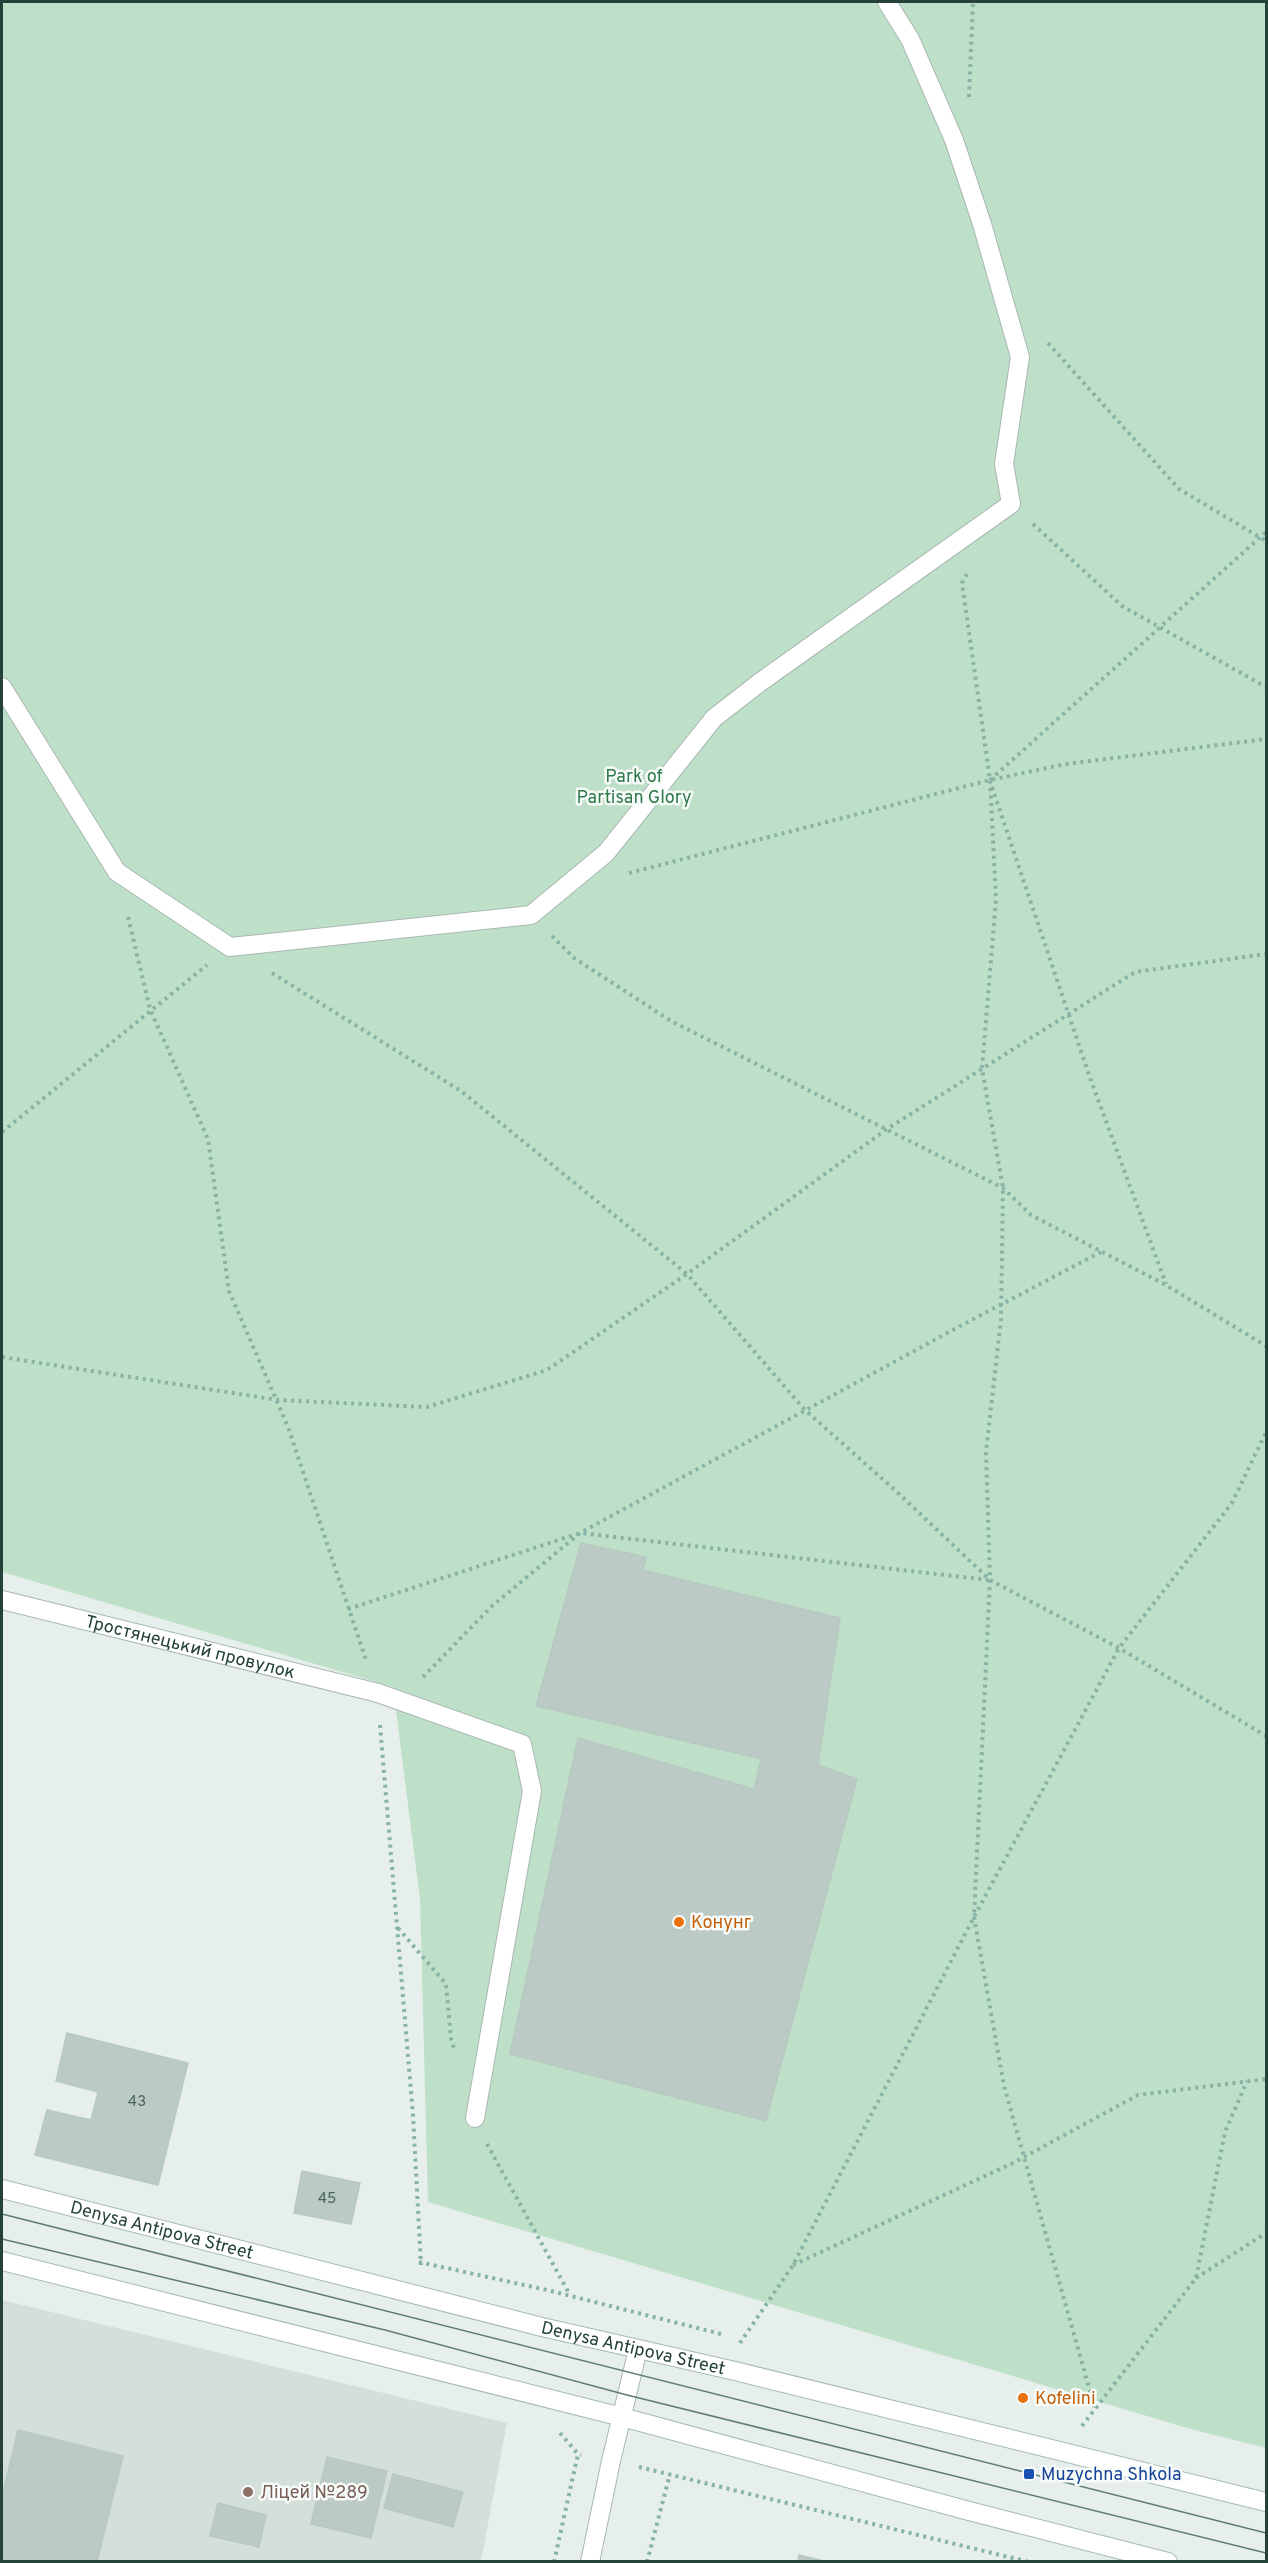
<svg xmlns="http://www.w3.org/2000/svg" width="1268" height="2563" font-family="Overpass,sans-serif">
  <rect width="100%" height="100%" fill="#e6efeb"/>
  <polygon fill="#d4dfda" points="2,2300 507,2423 481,2561 2,2562"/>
  <polygon fill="#bfe0c8" points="2,2 1266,2 1266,2448 1194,2430 428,2202 420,1899 393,1687 2,1572"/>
  <g fill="#bbcac4" stroke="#b8c9c2" stroke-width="1.5">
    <polygon points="581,1543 646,1557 643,1570 840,1618 818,1765 857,1779 766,2121 510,2054 578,1738 754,1789 761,1759 536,1706"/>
    <polygon points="67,2033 188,2063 158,2185 35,2155 47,2110 91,2120 98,2092 56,2081"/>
    <polygon points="302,2171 360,2183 351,2224 294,2213"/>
    <polygon points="18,2430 123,2456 97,2562 2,2562 2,2497"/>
    <polygon points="327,2457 387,2471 371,2538 311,2524"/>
    <polygon points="393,2474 463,2492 453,2527 384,2508"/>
    <polygon points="218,2503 266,2515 259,2547 210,2536"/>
    <polygon points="799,2555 824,2561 824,2562 798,2562"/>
  </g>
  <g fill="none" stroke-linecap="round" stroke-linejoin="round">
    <g stroke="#a8b8b2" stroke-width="20">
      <g id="lane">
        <polyline points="2,687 117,872 230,947 531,915 606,853 714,718 759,683 1011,504 1004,464 1020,357 982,224 954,140 910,39 887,2"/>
        <polyline points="378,1693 522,1744 532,1791 475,2118"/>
      </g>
    </g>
    <g stroke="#a8b8b2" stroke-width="20">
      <g id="street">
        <path id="s1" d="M2,1600L378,1693"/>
        <polyline points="590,2562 611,2461 638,2349"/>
      </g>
    </g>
    <g stroke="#a4bbb3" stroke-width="20">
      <g id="secondary">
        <path id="s2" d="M2,2189L542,2327L735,2371L1266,2502"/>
        <polyline points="2,2261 622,2417 969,2511 1168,2562"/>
      </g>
    </g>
    <g stroke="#86b3a5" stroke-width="4" stroke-dasharray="3 4.5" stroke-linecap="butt">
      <polyline points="969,97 973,2"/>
      <polyline points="1048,343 1179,489 1266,541"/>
      <polyline points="1033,524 1122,606 1266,687"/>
      <polyline points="967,574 962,583 990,780 996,899 982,1069 1003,1188 1001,1319 986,1452 990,1580 974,1917 1004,2086 1095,2409"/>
      <polyline points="990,780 1266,532"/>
      <polyline points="992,787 1089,1075 1166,1284"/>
      <polyline points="629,873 990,780 1066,764 1266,739"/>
      <polyline points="128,917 150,1009 208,1139 229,1291 288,1427 366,1660"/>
      <polyline points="552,936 574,958 671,1021 1003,1188 1031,1215 1166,1285 1266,1346"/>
      <polyline points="272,973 461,1091 687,1274 805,1410 896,1491 990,1580 1119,1648 1266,1736"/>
      <polyline points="2,1132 207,965"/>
      <polyline points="2,1357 278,1400 427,1407 547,1370 687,1274 887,1129 1135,972 1266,954"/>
      <polyline points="348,1609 580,1533 989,1580"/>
      <polyline points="423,1677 492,1606 580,1533 962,1325 1101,1252"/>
      <polyline points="380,1725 413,2115 421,2265"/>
      <polyline points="398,1928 446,1984 451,2039 455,2052"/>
      <polyline points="487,2144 570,2295"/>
      <polyline points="419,2262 547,2290 721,2334"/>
      <polyline points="793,2265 1013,2163 1138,2095 1266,2079"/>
      <polyline points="1196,2278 1266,2233"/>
      <polyline points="740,2343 793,2265 974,1917 1119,1648 1232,1503 1266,1432"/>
      <polyline points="1082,2426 1196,2278 1225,2132 1247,2081"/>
      <polyline points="560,2433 578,2454 581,2455"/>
      <polyline points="639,2467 1029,2562"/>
      <polyline points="554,2562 578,2454"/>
      <polyline points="647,2562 670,2474"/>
    </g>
    <use href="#lane" stroke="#fff" stroke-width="18"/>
    <use href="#street" stroke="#fff" stroke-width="18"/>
    <use href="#secondary" stroke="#fff" stroke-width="18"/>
    <g stroke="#5f7d75" stroke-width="1.5">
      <polyline points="2,2214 1266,2533"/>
      <polyline points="2,2239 385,2330 627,2395 1266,2553"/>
    </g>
  </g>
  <g fill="#e8710a" stroke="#f7fbf9" stroke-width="2">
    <circle cx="679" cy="1922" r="6"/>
    <circle cx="1023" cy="2398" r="6"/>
  </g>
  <rect fill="#1a4fb4" stroke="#f7fbf9" stroke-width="2" x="1023" y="2468" width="12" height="12" rx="3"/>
  <circle fill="#8d6e63" stroke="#f7fbf9" stroke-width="2" cx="248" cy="2492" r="6"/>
  <g text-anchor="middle" stroke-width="5" stroke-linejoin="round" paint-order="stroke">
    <g font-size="15" fill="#4a645c">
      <text x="137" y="2106">43</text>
      <text x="327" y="2203">45</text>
    </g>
    <g font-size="18" fill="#2d7a4b" stroke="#f7fbf9">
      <text x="634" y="782">Park of<tspan x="634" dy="21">Partisan Glory</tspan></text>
    </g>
    <g font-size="18" fill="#24423a" stroke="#f7fbf9">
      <text dy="6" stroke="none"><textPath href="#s1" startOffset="194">Тростянецький провулок</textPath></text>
      <text dy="6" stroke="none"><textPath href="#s2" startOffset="165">Denysa Antipova Street</textPath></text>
      <text dy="6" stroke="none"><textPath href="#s2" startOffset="651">Denysa Antipova Street</textPath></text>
    </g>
    <g font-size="18" fill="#c56008" stroke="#f7fbf9" text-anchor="start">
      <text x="691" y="1928">Конунг</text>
      <text x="1035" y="2404">Kofelini</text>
    </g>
    <g font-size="18" fill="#164399" stroke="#f7fbf9" text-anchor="start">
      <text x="1041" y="2480">Muzychna Shkola</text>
    </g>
    <g font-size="18" fill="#785e54" stroke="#f7fbf9" text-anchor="start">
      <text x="260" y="2498">Ліцей №289</text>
    </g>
  </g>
  <rect width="1268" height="2563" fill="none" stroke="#24423a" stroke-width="6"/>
</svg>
